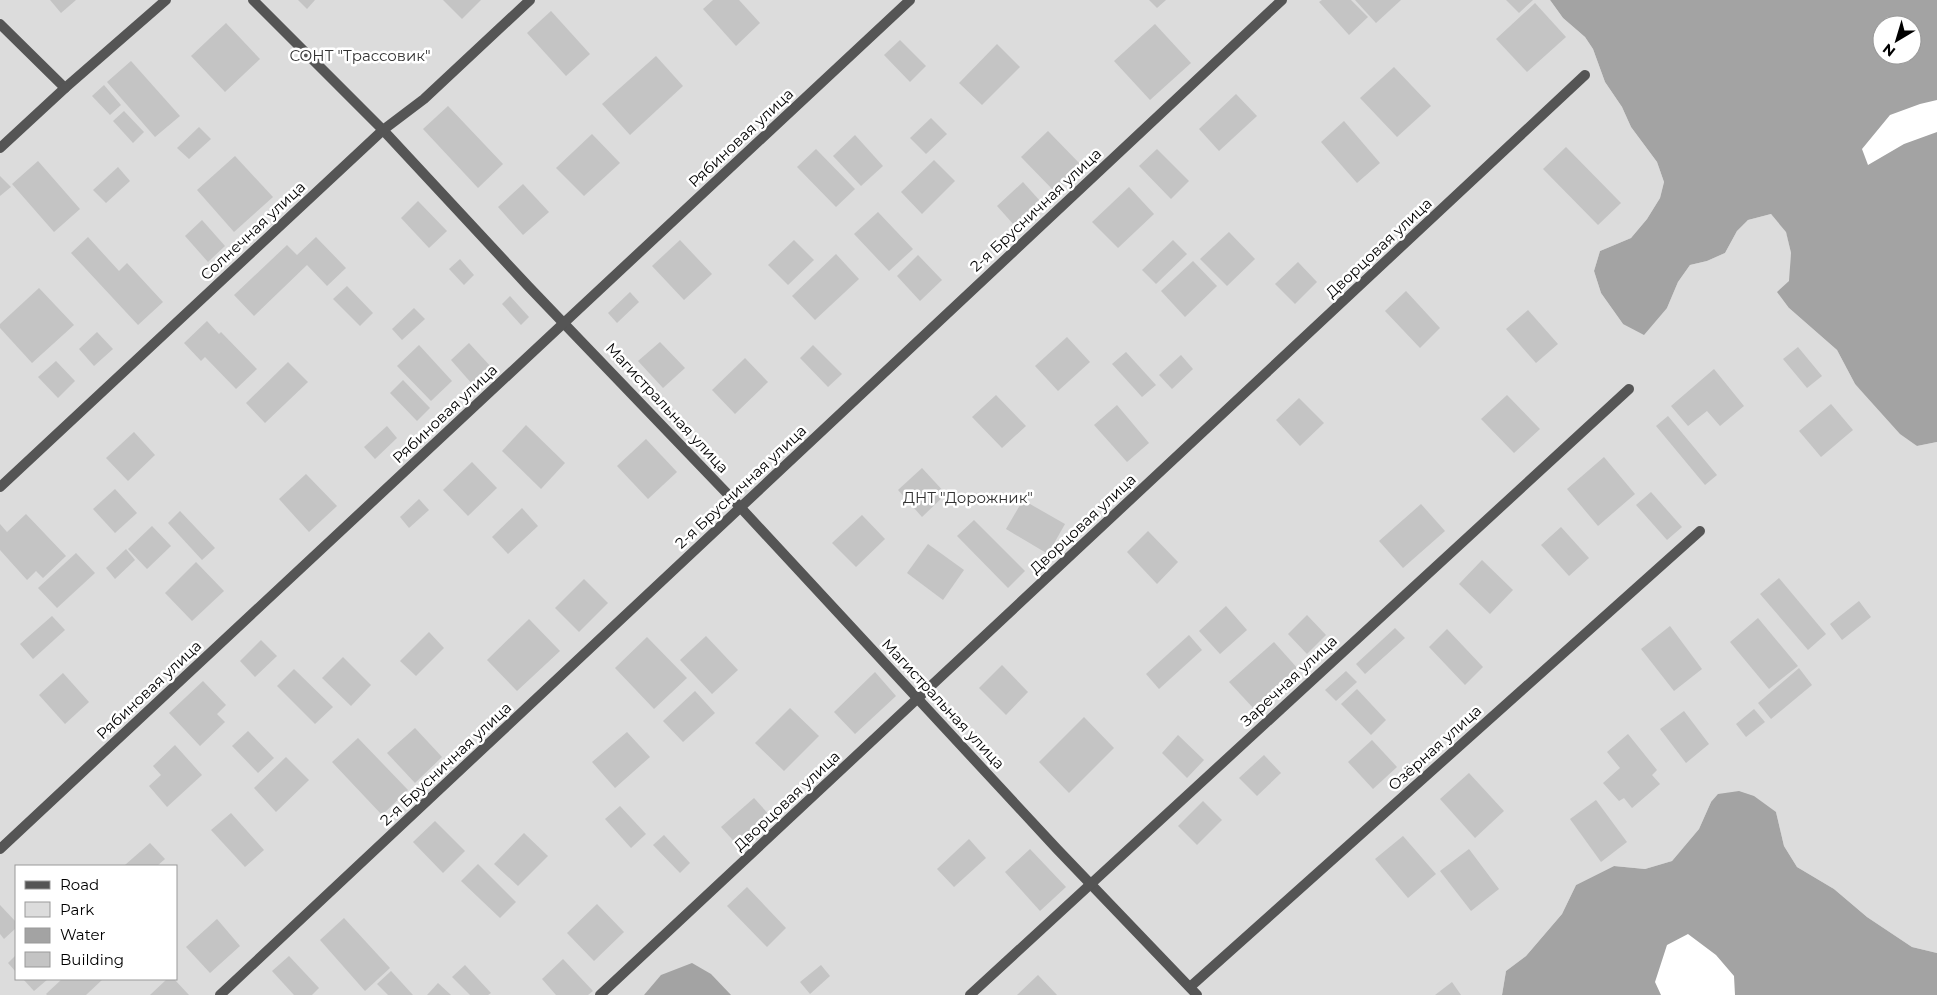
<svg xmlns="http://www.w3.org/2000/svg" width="1937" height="995" font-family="Montserrat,sans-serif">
  <rect width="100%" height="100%" fill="#fff"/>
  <path fill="#dcdcdc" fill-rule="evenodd" d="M0,0H1550L1563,18L1585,37L1593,49L1605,82L1622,107L1631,127L1657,162L1664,182L1660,198L1647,219L1631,238L1600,251L1594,271L1601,293L1623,324L1667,308L1678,282L1690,265L1707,261L1725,253L1737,231L1748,220L1771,214L1786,231L1791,253L1789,308L1837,350L1855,384L1917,446L1937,442V953L1912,947L1867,917L1834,889L1797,867L1784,846L1776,812L1711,802L1699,829L1672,861L1645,869L1614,866L1576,885L1562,914L1526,956L1506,971L1502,995H0ZM16,866H176V979H16Z"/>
  <g fill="#a3a3a3" fill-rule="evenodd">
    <path d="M1550,0H1937V100L1920,104L1890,115L1862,149L1868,165L1904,144L1937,132V442L1917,446L1900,434L1855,384L1837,350L1789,308L1777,292L1789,281L1791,253L1786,232L1771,214L1748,220L1737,231L1725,253L1707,261L1690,265L1678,282L1667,308L1644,335L1623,324L1601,293L1594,271L1600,251L1631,238L1647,219L1660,198L1664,182L1657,162L1631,127L1622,107L1605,82L1593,49L1585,37L1563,18ZM1882,25H1912V55H1882Z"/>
    <polygon points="1739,791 1754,796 1776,812 1784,846 1797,867 1834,889 1867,917 1912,947 1937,953 1937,995 1735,995 1734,976 1716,955 1688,934 1667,945 1655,982 1661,995 1502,995 1506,971 1526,956 1562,914 1576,885 1614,866 1645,869 1672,861 1699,829 1711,802 1718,794"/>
    <polygon points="692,963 711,974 731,995 644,995 661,975"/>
  </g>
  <g fill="#c4c4c4">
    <polygon points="50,0 76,0 61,13"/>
    <polygon points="298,0 315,0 307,9"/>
    <polygon points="443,0 481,0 462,19"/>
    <polygon points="713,0 739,0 760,23 736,46 703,9"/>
    <polygon points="1149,0 1166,0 1157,8"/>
    <polygon points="1322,0 1351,0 1368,17 1349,35 1319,2"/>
    <polygon points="1355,0 1401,0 1376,23"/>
    <polygon points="1506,0 1533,0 1519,13"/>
    <polygon points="1535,3 1566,37 1527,72 1496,39"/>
    <polygon points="551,11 590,54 566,76 527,33"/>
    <polygon points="226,23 260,59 225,92 191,56"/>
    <polygon points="1155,24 1191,63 1150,100 1114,61"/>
    <polygon points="900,40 926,66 910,82 884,55"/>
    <polygon points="997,44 1020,67 982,105 959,83"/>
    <polygon points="656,56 683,86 630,135 602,104"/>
    <polygon points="131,61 180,116 155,137 107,82"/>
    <polygon points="1394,67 1431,106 1397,137 1360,98"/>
    <polygon points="104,85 121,105 110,115 92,96"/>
    <polygon points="1236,94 1257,116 1219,151 1199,129"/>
    <polygon points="448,106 503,164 478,188 423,129"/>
    <polygon points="124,111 144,132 133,143 113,121"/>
    <polygon points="931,118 947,134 926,154 910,138"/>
    <polygon points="1344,121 1380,163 1357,183 1321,142"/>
    <polygon points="199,127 211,139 189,159 177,148"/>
    <polygon points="1048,131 1082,166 1055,192 1021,157"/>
    <polygon points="592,134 620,163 584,196 556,168"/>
    <polygon points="855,135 883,166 861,186 833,156"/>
    <polygon points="1566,147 1621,203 1598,225 1543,169"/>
    <polygon points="816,149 855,189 836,207 797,167"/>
    <polygon points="1157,149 1189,181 1171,199 1139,166"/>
    <polygon points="235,156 273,197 234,232 197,190"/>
    <polygon points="934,160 955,181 922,214 901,192"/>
    <polygon points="38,161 80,209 54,232 12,184"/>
    <polygon points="118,167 130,181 106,203 93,190"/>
    <polygon points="0,176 11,187 0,196"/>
    <polygon points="1023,182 1041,202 1014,225 997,206"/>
    <polygon points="523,184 549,212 523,235 498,207"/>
    <polygon points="1129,187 1154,214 1118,248 1092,222"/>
    <polygon points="418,201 447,231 429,248 401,218"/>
    <polygon points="878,212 913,249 889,271 854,234"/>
    <polygon points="202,220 225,246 208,262 185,236"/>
    <polygon points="1229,232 1255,259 1227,286 1200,259"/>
    <polygon points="88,237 119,271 127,263 163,302 138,325 71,253"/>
    <polygon points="316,237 346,268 327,286 307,265 254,316 234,295 287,245 297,255"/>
    <polygon points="680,240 712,274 684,300 652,266"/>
    <polygon points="794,240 814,260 788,285 768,265"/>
    <polygon points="1173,240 1187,254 1156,284 1142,270"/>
    <polygon points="836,254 859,279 815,320 792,296"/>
    <polygon points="918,255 942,280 920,301 897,276"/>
    <polygon points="460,259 474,275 464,285 449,269"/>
    <polygon points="1193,261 1217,286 1185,317 1161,291"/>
    <polygon points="1298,262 1317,282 1295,304 1275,284"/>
    <polygon points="347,286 373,313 360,326 333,299"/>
    <polygon points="39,288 74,325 32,363 0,328 0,324"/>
    <polygon points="1406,291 1440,328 1420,348 1385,311"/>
    <polygon points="630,292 639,302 617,323 608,313"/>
    <polygon points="510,296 529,317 521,325 502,304"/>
    <polygon points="414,308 425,319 402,340 392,329"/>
    <polygon points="1528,310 1558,344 1536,363 1506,329"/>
    <polygon points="207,321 219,334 221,332 257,369 236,389 205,357 201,361 184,343"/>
    <polygon points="97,332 113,349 94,366 79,349"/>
    <polygon points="1067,337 1090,362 1058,391 1035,366"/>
    <polygon points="660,342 685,368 663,388 638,361"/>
    <polygon points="469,343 492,368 473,385 451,360"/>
    <polygon points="419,345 452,381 431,401 397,366"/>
    <polygon points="813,345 842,374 828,387 800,358"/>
    <polygon points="1798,347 1822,376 1807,388 1783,359"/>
    <polygon points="1126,352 1156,385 1142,397 1112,364"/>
    <polygon points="1181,355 1193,369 1172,389 1159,375"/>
    <polygon points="745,358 768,382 735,414 712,390"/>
    <polygon points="56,361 75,381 58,398 38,377"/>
    <polygon points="288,362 308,382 265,423 246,403"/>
    <polygon points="1714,369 1744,406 1720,426 1707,411 1688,426 1671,406"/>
    <polygon points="403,380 430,408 417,421 390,393"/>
    <polygon points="996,395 1026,426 1002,448 972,417"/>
    <polygon points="1507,395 1540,429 1514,453 1481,419"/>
    <polygon points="1299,398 1324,423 1300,446 1276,420"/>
    <polygon points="1831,404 1853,430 1821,457 1799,431"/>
    <polygon points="1117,405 1149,443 1127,462 1094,425"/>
    <polygon points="1668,416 1717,475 1705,485 1656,426"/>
    <polygon points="526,425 565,463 541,489 502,451"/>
    <polygon points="387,426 397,438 375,459 364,447"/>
    <polygon points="134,432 155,455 128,481 106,458"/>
    <polygon points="646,439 677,472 648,499 617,466"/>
    <polygon points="1604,457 1635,494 1598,526 1567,489"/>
    <polygon points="472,462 497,488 468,516 443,490"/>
    <polygon points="922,468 946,494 922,517 898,490"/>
    <polygon points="306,474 337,506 309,532 279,499"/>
    <polygon points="115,489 137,513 115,533 93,509"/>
    <polygon points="1651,492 1682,527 1667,540 1636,505"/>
    <polygon points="419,499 429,510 409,528 400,517"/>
    <polygon points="1023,500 1065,524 1048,554 1006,529"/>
    <polygon points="1421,504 1445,531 1403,568 1379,541"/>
    <polygon points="522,508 538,526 508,554 492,537"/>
    <polygon points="180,511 215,548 202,560 168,523"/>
    <polygon points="26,514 66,556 43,578 36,571 27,580 0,550 0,524 7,532"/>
    <polygon points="862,515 885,539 856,567 832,543"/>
    <polygon points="974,520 1025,571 1008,588 957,536"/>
    <polygon points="152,526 171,546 147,569 128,549"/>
    <polygon points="1561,527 1589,558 1569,576 1541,545"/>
    <polygon points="1148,531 1178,562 1157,584 1127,552"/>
    <polygon points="928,544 964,570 943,600 907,573"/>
    <polygon points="126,549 135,560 115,579 106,568"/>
    <polygon points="76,553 95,573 57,608 38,588"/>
    <polygon points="1482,560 1513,590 1490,614 1459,584"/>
    <polygon points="196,562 224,591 192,621 165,593"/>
    <polygon points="1779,578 1826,634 1808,650 1760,594"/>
    <polygon points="584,579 608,603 579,632 555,608"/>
    <polygon points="1859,601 1871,617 1842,640 1830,624"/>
    <polygon points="1226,606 1247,630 1220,654 1199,631"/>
    <polygon points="1307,615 1326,635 1307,654 1288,634"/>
    <polygon points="52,616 65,630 33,659 20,644"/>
    <polygon points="1758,618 1798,666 1769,689 1730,642"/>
    <polygon points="529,619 560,651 517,691 487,660"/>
    <polygon points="1670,626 1702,669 1674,691 1641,649"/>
    <polygon points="1395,628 1405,638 1365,674 1356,664"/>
    <polygon points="1447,629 1483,667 1465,685 1429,647"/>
    <polygon points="429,632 444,648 416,676 400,661"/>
    <polygon points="1189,635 1202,650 1159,689 1146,674"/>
    <polygon points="706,636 738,670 712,694 680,660"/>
    <polygon points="647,637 687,678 654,709 615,668"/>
    <polygon points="261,640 277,656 255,677 240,661"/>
    <polygon points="1274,642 1299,670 1255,710 1229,682"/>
    <polygon points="343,657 371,685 351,706 322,678"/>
    <polygon points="1002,665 1028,692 1006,715 979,688"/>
    <polygon points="1799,668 1812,685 1771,719 1758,703"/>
    <polygon points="294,669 333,707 315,724 277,686"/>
    <polygon points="1346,671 1357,682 1336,701 1325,690"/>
    <polygon points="875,672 896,696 855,734 834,712"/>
    <polygon points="63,673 89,702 65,724 39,695"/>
    <polygon points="203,681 226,705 217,714 225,722 200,746 169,713"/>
    <polygon points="1357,689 1386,720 1371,735 1341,704"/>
    <polygon points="695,691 715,713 683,742 663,721"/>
    <polygon points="790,708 819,736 784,771 755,743"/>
    <polygon points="1754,709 1765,722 1746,737 1736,724"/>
    <polygon points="1684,711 1709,744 1686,763 1660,729"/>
    <polygon points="1084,717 1114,748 1069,793 1039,762"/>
    <polygon points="415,728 442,757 415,783 387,753"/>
    <polygon points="248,731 274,758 258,773 232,746"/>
    <polygon points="627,732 650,757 615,788 592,762"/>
    <polygon points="1628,734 1657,770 1652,775 1660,784 1632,808 1624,798 1619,801 1603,783 1620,768 1607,752"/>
    <polygon points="1178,735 1204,760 1187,778 1162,753"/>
    <polygon points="358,738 408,790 382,815 332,762"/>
    <polygon points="1372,740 1397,767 1373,789 1348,762"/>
    <polygon points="175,745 202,775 167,807 149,786 161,775 153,766"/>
    <polygon points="1264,755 1281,773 1257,796 1239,778"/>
    <polygon points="286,757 309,780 276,812 254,788"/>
    <polygon points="1469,773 1504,811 1475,838 1440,799"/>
    <polygon points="754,798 772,818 739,847 721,827"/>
    <polygon points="1596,800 1627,842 1601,862 1570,819"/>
    <polygon points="1203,801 1222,820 1197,845 1178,826"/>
    <polygon points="620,806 646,834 631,848 605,819"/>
    <polygon points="231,813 264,850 245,867 211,830"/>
    <polygon points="435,821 465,851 443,873 413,842"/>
    <polygon points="524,833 548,856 518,886 494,864"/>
    <polygon points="664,835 690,863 680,873 653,845"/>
    <polygon points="1403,836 1436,874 1408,898 1375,859"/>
    <polygon points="969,839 986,858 954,887 937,869"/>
    <polygon points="150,843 165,859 157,866 126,866 125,865"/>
    <polygon points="1030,849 1066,887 1040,911 1005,872"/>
    <polygon points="1469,849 1499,889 1471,911 1440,871"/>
    <polygon points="478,864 516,902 500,918 461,881"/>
    <polygon points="747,887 786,928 767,947 727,906"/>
    <polygon points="597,904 624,932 594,961 567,933"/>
    <polygon points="0,905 16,922 16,928 4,939 0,934"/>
    <polygon points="344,918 390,968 365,991 320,940"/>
    <polygon points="217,919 240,946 210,973 186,947"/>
    <polygon points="16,955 16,972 8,963"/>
    <polygon points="289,956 319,988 312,995 294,995 272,971"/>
    <polygon points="563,959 593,991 588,995 556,995 542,979"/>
    <polygon points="465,965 491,993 488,995 470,995 452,977"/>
    <polygon points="821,965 830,976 810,994 800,982"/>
    <polygon points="391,971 413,995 388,995 377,984"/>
    <polygon points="1038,975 1057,995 1017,995"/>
    <polygon points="23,979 48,979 34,991"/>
    <polygon points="62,979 103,979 86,995 47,995 46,994"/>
    <polygon points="167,979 174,979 189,995 150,995"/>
    <polygon points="1452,982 1461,995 1435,995"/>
    <polygon points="438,983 451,995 427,995"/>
  </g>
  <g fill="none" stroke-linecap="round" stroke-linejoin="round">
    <g stroke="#555" stroke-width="10">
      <polyline points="253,0 383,130 528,286 741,508 1057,849 1197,995"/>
      <polyline points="0,24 65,88 166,0"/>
      <polyline points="0,148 65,88"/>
      <polyline points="0,487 383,130 424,99 530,0"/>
      <polyline points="0,849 910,0"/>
      <polyline points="1190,987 1700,531"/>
      <polyline points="220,995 1282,0"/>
      <polyline points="600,995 1585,75"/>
      <polyline points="970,995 1629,389"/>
    </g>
  </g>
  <g text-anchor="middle" stroke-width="5" stroke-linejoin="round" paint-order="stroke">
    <g font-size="15" fill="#333" stroke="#fff">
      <text x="360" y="61">СОНТ "Трассовик"</text>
      <text x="968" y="503">ДНТ "Дорожник"</text>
    </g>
    <g font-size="15" fill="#000" stroke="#fff">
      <text transform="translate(741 138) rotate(-43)" y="5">Рябиновая улица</text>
      <text transform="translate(1036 210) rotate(-43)" y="5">2-я Брусничная улица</text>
      <text transform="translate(253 231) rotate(-43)" y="5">Солнечная улица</text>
      <text transform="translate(1379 248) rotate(-43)" y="5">Дворцовая улица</text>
      <text transform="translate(667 408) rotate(47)" y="5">Магистральная улица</text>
      <text transform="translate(445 414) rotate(-43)" y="5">Рябиновая улица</text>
      <text transform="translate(741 487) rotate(-43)" y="5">2-я Брусничная улица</text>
      <text transform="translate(1083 524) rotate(-43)" y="5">Дворцовая улица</text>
      <text transform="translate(1289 681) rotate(-43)" y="5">Заречная улица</text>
      <text transform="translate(149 690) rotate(-43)" y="5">Рябиновая улица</text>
      <text transform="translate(943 704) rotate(47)" y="5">Магистральная улица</text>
      <text transform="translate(1435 748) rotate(-42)" y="5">Озёрная улица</text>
      <text transform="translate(446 764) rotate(-43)" y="5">2-я Брусничная улица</text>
      <text transform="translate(787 801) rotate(-43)" y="5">Дворцовая улица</text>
    </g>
  </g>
  <rect x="15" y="865" width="162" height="115" fill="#ffffff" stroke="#999999"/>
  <rect x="25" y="881" width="25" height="8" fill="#555555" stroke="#999999"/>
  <text x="60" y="890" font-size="15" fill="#000000">Road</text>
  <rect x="25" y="902" width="25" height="15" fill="#dcdcdc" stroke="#999999"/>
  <text x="60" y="915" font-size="15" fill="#000000">Park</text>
  <rect x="25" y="928" width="25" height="15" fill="#a3a3a3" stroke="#999999"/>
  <text x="60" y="940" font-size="15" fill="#000000">Water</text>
  <rect x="25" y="952" width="25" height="15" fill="#c4c4c4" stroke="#999999"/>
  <text x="60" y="965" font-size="15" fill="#000000">Building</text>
  <g transform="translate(1897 40) rotate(218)"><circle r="24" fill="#ffffff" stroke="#999999"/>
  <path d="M0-4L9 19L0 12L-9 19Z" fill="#000000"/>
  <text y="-8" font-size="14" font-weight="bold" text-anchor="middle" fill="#000000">N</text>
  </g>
</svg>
